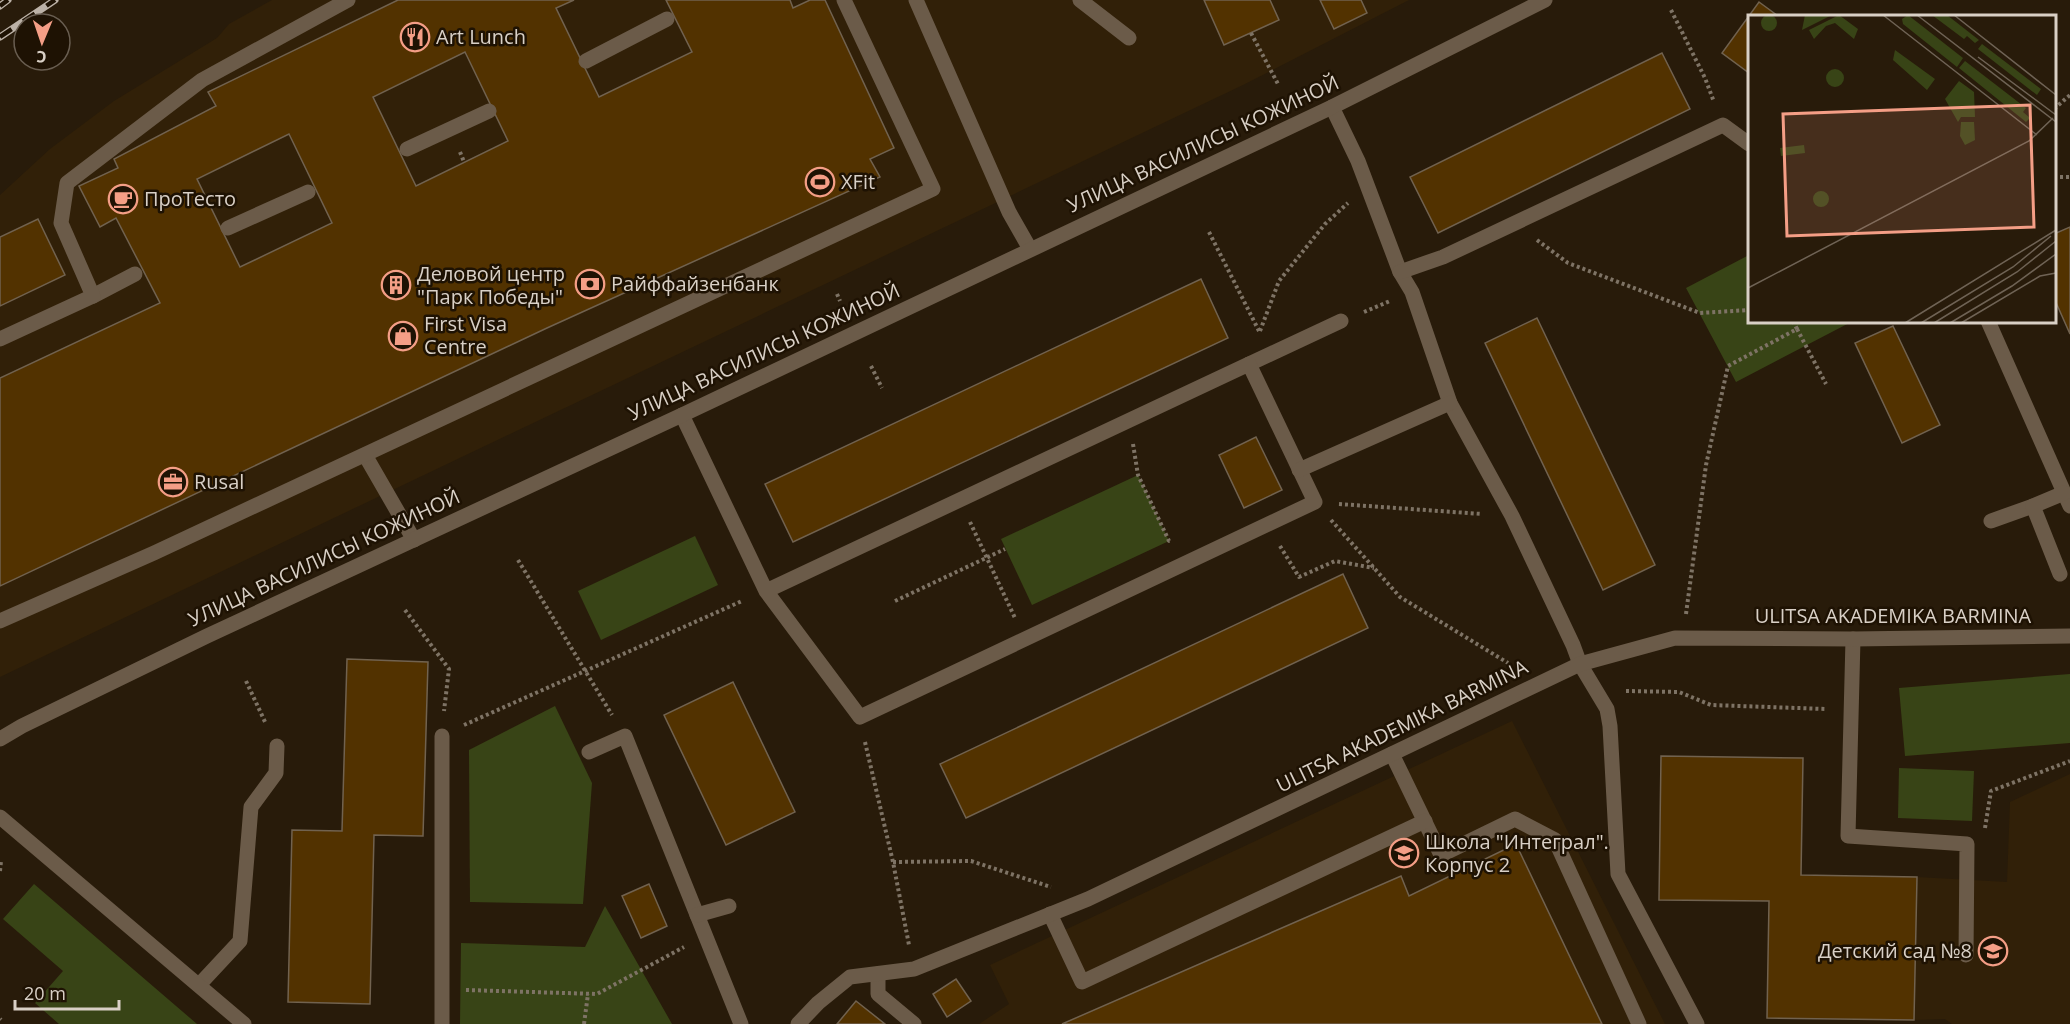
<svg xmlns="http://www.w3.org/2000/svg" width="2070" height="1024" font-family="'Open Sans',sans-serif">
  <rect width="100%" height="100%" fill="#281b0a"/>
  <g fill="#312008">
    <polygon points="272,0 1409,0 1243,85 0,677 0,195 50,149 114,101 217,38 229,24"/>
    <polygon points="1512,721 1665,1024 979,1024 1009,1004 990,965"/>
    <polygon points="2070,774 2070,1024 1952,1024 1945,1019 1914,1020 1917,877 2007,882 2010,802"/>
  </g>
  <g fill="#384416">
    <polygon points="1749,255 1749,321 1853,321 1736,382 1686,288"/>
    <polygon points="1138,475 1169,541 1032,605 1001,539"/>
    <polygon points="695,536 718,585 601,640 578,591"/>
    <polygon points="2070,674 2070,743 1905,756 1899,688"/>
    <polygon points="555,706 592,783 583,904 470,902 469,750"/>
    <polygon points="1899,768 1974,771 1972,821 1898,818"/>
    <polygon points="34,884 197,1024 59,1024 35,1003 63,971 3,919"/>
    <polygon points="605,906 672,1024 460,1024 461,943 585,947"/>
  </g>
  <g fill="#523200" stroke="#71624f" stroke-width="1.5" fill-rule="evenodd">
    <path d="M398,0H574L556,8L599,97L692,52L666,0H790L793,8L810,0H825L894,148L870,159L880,177L547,328L0,586V378L160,303L116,218L100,227L79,186L118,168L114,159L216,106L208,92ZM465,52L508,141L416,186L373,97ZM289,134L332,223L240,267L197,179Z"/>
    <polygon points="1204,0 1270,0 1279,20 1224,45"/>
    <polygon points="1320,0 1361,0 1367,13 1334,29"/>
    <polygon points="1759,2 1778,16 1749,16 1749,73 1722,53"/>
    <polygon points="1662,53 1690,109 1438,233 1410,177"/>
    <polygon points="38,219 65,275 0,306 0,237"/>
    <polygon points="2070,227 2070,334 2054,298 2054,234"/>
    <polygon points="1201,279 1228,338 793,542 765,484"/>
    <polygon points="1537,318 1655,565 1603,590 1485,343"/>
    <polygon points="1893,326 1940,425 1902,443 1855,343"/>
    <polygon points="1256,437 1282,490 1244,508 1219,455"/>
    <polygon points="1343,574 1368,628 966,818 940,764"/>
    <polygon points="347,659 428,662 423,836 374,835 370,1004 288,1002 292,830 342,831"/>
    <polygon points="733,682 795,812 726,845 664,715"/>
    <polygon points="1661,756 1803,758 1801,875 1917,877 1914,1020 1767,1018 1769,901 1659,900"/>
    <polygon points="1516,844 1602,1024 1062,1024 1401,876 1409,896"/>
    <polygon points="649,884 667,926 641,938 622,896"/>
    <polygon points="956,979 971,1001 947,1017 933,994"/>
    <polygon points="856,1001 885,1024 837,1024"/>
  </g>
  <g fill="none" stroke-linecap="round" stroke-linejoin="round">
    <g stroke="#7e7365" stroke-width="4" stroke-dasharray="3 3" stroke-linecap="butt">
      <polyline points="1671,10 1705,78 1714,102"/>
      <polyline points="1251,33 1278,84"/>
      <polyline points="2054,109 2070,95"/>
      <polyline points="460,152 464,162"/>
      <polyline points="2054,177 2070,177"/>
      <polyline points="1209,232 1259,331"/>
      <polyline points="1537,240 1568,263 1700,313 1749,310"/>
      <polyline points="837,294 840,301"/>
      <polyline points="1364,312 1390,301"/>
      <polyline points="1793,321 1797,329"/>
      <polyline points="1260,331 1279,281 1325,224 1348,203"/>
      <polyline points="871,366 882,388"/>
      <polyline points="1133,444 1138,475 1169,541 1171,541"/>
      <polyline points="1339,504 1482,514"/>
      <polyline points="1331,520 1400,597 1508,663"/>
      <polyline points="970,522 1015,618"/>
      <polyline points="1280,546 1299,577 1335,561 1374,568"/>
      <polyline points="518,560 612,715"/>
      <polyline points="895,601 1005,549"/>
      <polyline points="405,610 449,669 444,711"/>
      <polyline points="1686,614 1706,465 1728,366 1797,329 1826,384"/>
      <polyline points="246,681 266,724"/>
      <polyline points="1626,691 1679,692 1711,705 1826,709"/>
      <polyline points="464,725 742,601"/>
      <polyline points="865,742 893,862 909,945"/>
      <polyline points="1985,828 1991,791 2070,761"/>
      <polyline points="893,862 971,861 1051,887"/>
      <polyline points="0,871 1,861"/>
      <polyline points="466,990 597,994 684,947"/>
      <polyline points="0,1019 1,1020"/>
      <polyline points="584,1024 588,994"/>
    </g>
    <g stroke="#6b5b49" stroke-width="15">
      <polyline points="916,0 1009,212 1030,249"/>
      <polyline points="1080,0 1129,38"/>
      <polyline points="586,61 667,19"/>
      <polyline points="1332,107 1358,161 1400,272 1412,292 1450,403 1512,516 1573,645 1580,664 1607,709 1610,726 1618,874 1697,1024"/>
      <polyline points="407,149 489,111"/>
      <polyline points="228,228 308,192"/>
      <polyline points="1400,272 1443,257 1723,125 1749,144"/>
      <polyline points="93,296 135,274"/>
      <polyline points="1988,321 2070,506"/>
      <polyline points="0,339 93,296 61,223 67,183 202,80 348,0"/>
      <polyline points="1249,364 1341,321"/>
      <polyline points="682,415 766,591 860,717 1315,502 1249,364 766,591"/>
      <polyline points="365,455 414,540"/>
      <polyline points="1299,470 1450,403"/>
      <polyline points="1991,521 2033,506"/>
      <polyline points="2060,574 2033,506 2064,493"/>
      <polyline points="0,621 154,553 933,189 844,0"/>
      <polyline points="1853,639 1848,836 1967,844 1966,955"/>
      <polyline points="442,736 442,1024"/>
      <polyline points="589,752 625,736 741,1024"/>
      <polyline points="1392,754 1441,855 1515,819 1555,840 1639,1024"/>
      <polyline points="1050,914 1082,982 1425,821"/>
      <polyline points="697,915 729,906"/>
      <polyline points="878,974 878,994 914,1024"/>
      <polyline points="199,985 240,941 251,807 276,773 277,746"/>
    </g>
    <polyline stroke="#6b5b49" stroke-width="15" points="798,1024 818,1003 850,977 914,969 1088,899 1580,664 1675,638 1853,639 2070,636"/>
    <g stroke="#6b5b49" stroke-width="15">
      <polyline points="0,739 22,726 207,636 682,415 1332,107 1545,0"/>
      <polyline points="0,817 244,1024"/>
    </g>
    <g stroke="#bcb2a7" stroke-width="7">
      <g id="rail">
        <polyline points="0,6 8,0"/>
        <polyline points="0,37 55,0"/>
      </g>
    </g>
    <use href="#rail" stroke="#1e1203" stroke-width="4.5" stroke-dasharray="14" stroke-linecap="butt"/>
  </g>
  <defs>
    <g id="restaurant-ring" transform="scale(1.5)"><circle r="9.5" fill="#1e1203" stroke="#f49e86" stroke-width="1.5"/><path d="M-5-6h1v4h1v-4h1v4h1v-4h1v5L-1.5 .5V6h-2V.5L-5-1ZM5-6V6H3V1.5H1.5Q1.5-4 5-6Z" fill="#f49e86"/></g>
    <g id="stadium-ring" transform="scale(1.5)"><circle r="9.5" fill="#1e1203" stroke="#f49e86" stroke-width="1.5"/><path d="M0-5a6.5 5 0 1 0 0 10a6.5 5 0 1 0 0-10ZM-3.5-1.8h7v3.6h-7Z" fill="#f49e86"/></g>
    <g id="cafe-ring" transform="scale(1.5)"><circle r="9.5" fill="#1e1203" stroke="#f49e86" stroke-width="1.5"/><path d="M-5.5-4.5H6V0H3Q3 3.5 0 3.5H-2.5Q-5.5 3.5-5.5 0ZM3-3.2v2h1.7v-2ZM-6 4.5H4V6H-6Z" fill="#f49e86"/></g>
    <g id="bank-ring" transform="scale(1.5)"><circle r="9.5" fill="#1e1203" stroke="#f49e86" stroke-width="1.5"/><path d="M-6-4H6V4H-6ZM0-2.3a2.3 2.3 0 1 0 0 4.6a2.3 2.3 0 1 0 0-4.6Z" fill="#f49e86"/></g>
    <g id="building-ring" transform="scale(1.5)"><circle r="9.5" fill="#1e1203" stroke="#f49e86" stroke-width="1.5"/><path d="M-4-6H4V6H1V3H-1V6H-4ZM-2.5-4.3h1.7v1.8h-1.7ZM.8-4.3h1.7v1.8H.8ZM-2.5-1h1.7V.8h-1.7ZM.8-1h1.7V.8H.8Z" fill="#f49e86"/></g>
    <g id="shop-ring" transform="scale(1.5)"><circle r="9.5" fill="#1e1203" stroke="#f49e86" stroke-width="1.5"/><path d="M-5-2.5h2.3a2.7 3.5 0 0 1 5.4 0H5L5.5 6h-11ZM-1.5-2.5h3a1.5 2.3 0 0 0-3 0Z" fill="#f49e86"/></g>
    <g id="office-ring" transform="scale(1.5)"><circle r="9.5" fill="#1e1203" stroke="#f49e86" stroke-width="1.5"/><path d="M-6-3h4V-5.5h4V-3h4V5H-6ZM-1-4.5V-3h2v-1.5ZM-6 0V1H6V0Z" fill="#f49e86"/></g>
    <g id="school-ring" transform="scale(1.5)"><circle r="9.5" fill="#1e1203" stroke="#f49e86" stroke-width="1.5"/><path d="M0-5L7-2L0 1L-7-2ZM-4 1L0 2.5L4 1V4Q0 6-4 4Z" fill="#f49e86"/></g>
  </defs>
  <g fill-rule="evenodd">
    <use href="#restaurant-ring" x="415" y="37"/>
    <use href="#stadium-ring" x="820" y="182"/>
    <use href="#cafe-ring" x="123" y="199"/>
    <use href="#bank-ring" x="590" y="284"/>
    <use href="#building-ring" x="396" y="285"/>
    <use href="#shop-ring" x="403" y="336"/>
    <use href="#office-ring" x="173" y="482"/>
    <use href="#school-ring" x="1404" y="853"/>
    <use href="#school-ring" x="1993" y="951"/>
  </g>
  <g text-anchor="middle" stroke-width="5" stroke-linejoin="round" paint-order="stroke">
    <g font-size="20" fill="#d9d0c6" stroke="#1e1203" text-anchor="start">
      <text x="436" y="44">Art Lunch</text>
      <text x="841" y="189">XFit</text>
      <text x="144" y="206">ПроТесто</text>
      <text x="417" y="281">Деловой центр<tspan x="417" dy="23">"Парк Победы"</tspan></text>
      <text x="611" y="291">Райффайзенбанк</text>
      <text x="424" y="331">First Visa<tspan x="424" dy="23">Centre</tspan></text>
      <text x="194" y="489">Rusal</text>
      <text x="1425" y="849">Школа "Интеграл".<tspan x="1425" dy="23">Корпус 2</tspan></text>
      <text x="1972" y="958" text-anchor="end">Детский сад №8</text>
    </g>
    <g font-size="20" fill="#d9d0c6" stroke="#1e1203">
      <text transform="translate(1203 144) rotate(-25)" y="7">УЛИЦА ВАСИЛИСЫ КОЖИНОЙ</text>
      <text transform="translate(764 352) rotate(-25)" y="7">УЛИЦА ВАСИЛИСЫ КОЖИНОЙ</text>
      <text transform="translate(324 558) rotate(-25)" y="7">УЛИЦА ВАСИЛИСЫ КОЖИНОЙ</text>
      <text x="1893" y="623">ULITSA AKADEMIKA BARMINA</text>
      <text transform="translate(1402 726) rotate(-26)" y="7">ULITSA AKADEMIKA BARMINA</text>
    </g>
  </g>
  <g transform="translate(1748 15)">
    <rect width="308" height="308" fill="#281b0a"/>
    <path d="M57,0H84L54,15ZM91,0L110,14L106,24L87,8L78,11L66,24L61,15ZM160,0L215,43L209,52L155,9L154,4ZM184,0H199L231,25L227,28L219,21L216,24ZM13 8a8 8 0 1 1 16 0a8 8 0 1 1-16 0ZM234,29L293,74L289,80L230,34ZM147,35L187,64L179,75L145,45ZM217,46L278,93L275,97L282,103L278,107L211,53ZM78 63a9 9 0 1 1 18 0a9 9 0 1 1-18 0ZM211,66L226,77L227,102H213L210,107L197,84ZM213,107H226L227,125L217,130L212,121ZM56,130L57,138L33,141L32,133ZM65 184a8 8 0 1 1 16 0a8 8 0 1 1-16 0Z" fill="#384416"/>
    <path fill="none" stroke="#6f6355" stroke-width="1.5" d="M135,0L289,120M169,0L308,107M206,0L308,80M230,42L308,100M0,273L281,126L305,103M157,308L308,215M173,308L265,252L303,221M186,308L269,257L308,226M202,308L264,271L308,239M213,308L292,261L308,258"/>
    <path fill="#f49e86" fill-opacity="0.15" stroke="#f49e86" stroke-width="3" d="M282,90L286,212L39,221L35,99Z"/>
    <rect width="308" height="308" fill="none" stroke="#d9d0c6" stroke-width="3"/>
  </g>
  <g transform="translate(42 42) rotate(182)"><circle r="28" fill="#1e1203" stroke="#695e51" stroke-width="1.5"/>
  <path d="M0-4.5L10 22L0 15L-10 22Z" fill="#f49e86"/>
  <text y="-9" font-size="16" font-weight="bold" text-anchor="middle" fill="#d9d0c6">С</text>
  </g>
  <path d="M15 1000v9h104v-9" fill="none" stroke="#d9d0c6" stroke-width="3"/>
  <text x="24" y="1000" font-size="18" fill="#d9d0c6" stroke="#1e1203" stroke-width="4.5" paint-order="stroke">20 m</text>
</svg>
